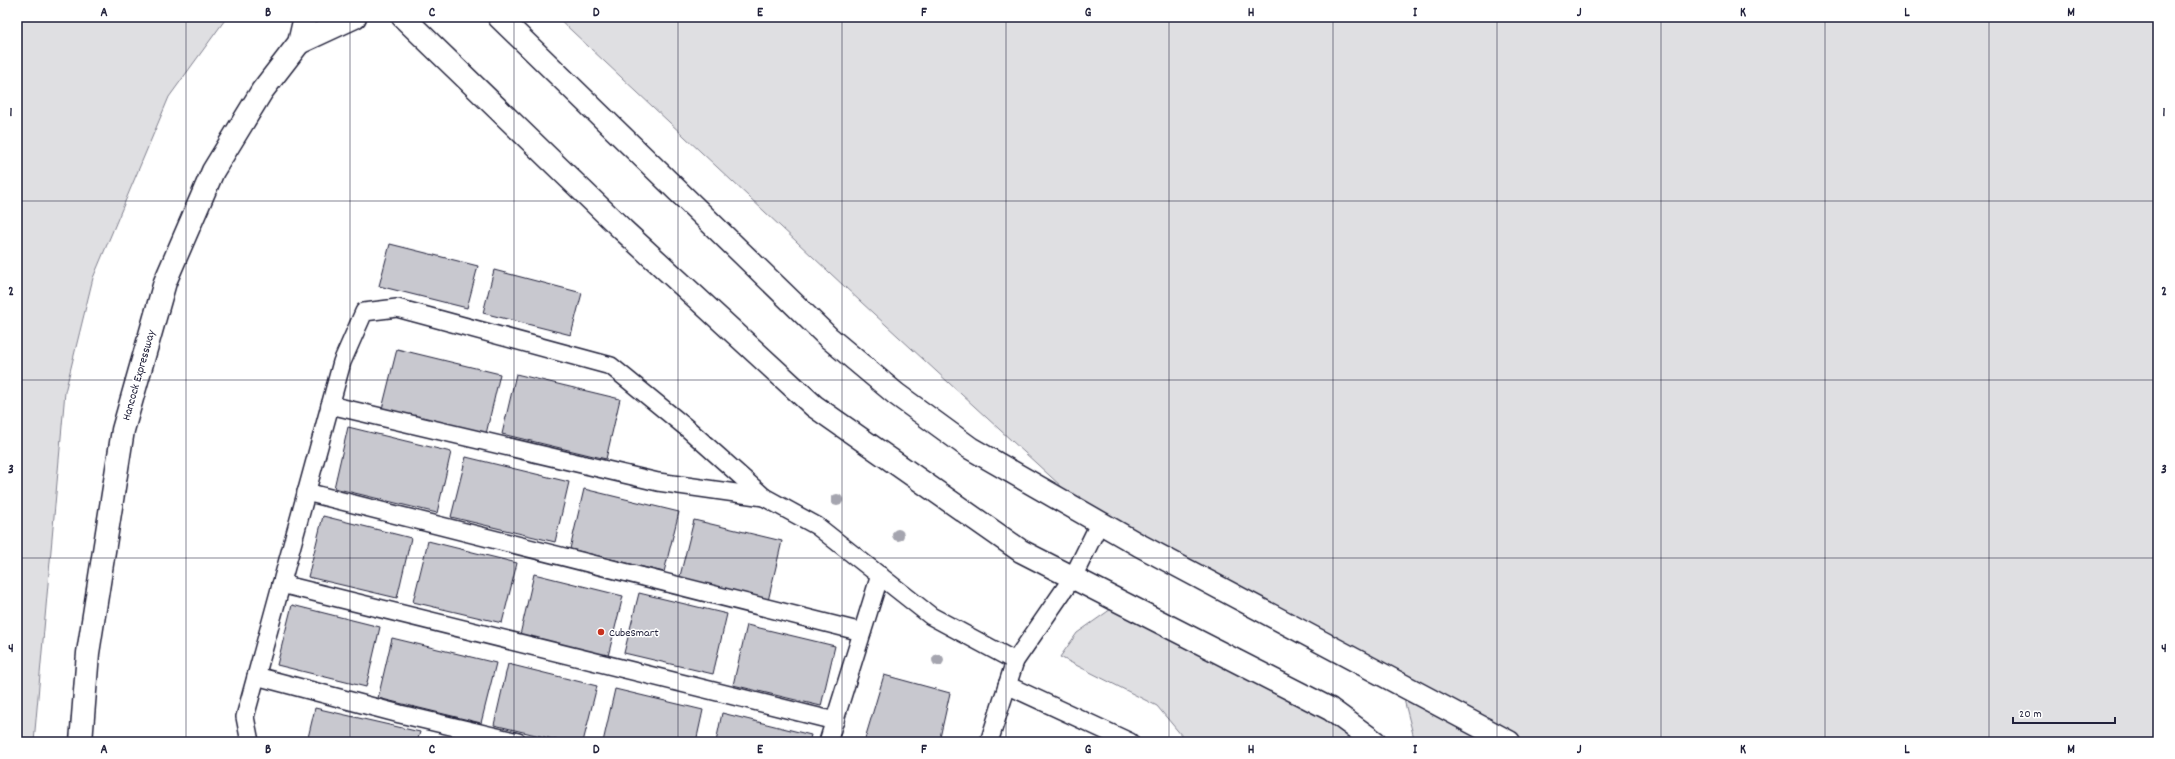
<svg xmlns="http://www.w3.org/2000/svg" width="2175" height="759" font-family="Dekko,sans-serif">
  <rect width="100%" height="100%" fill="#fff"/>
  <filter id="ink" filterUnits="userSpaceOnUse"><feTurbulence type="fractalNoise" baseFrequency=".025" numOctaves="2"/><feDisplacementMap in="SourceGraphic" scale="8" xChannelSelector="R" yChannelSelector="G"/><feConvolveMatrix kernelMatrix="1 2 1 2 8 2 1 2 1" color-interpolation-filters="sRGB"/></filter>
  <g filter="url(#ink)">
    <g fill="#dfdfe2" stroke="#80808e">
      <polygon points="17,17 227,17 169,97 93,278 65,392 34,742 17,742"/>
      <polygon points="557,17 2158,17 2158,742 1415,742 1400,684 1100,522 861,302"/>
      <polygon points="1121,602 1367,742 1187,742 1157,706 1060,657 1077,633"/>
    </g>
    <g fill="#c8c8cf" stroke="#22223b">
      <polygon points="390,244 478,266 467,308 379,286"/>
      <polygon points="494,270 582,293 571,335 483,313"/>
      <polygon points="397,349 500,374 486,434 382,409"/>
      <polygon points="516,374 620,399 606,459 502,434"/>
      <polygon points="348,427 451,452 437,513 334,488"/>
      <polygon points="466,457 569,482 555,542 451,517"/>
      <polygon points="584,489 679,512 664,572 570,549"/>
      <polygon points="323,516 411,538 397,598 308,577"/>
      <polygon points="694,520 782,541 768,601 679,580"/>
      <polygon points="428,541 517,563 502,623 413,602"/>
      <polygon points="534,574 623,596 608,656 520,635"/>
      <polygon points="639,593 727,614 713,674 624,653"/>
      <polygon points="292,605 380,627 366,687 277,665"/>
      <polygon points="747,625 835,646 821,706 733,685"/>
      <polygon points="392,638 496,663 481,723 378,698"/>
      <polygon points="508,664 597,686 583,742 565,742 494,725"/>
      <polygon points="884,675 950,693 939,742 864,742"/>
      <polygon points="615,689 703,710 696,742 603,742"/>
      <polygon points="315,708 420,732 417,742 307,742"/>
      <polygon points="722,713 811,735 809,742 716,742"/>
    </g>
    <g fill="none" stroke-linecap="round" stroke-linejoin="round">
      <g stroke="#22223b" stroke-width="20">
        <g id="service">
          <polyline points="330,405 658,482 764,497"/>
          <polyline points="306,492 862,632"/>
          <polyline points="281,584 835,721"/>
          <polyline points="256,676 400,714 518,742"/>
          <polyline points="1007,685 1130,742"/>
          <polyline points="250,742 245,717 342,362 364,312 397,308 611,366 688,429 764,497 817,526 931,616 1015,661"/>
          <polyline points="828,742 880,575"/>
          <polyline points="989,742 1015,661 1073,577 1100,522"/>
        </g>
      </g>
      <g stroke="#22223b" stroke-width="25">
        <g id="primary">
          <polyline points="403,17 623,230 814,406 1021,551 1330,709 1375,742"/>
          <polyline points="499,17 828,337 896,394 970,448 1139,545 1509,742"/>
          <polyline points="299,43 355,17"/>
          <polyline points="81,742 88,653 123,430 165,282 213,171 262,91 299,43 305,17"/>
        </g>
      </g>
      <use href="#service" stroke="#fff" stroke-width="17"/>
      <use href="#primary" stroke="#fff" stroke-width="22"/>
    </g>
    <g fill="#a5a5af">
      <circle cx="837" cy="500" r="6"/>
      <circle cx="898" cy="535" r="6"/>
      <circle cx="938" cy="660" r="6"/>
    </g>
  </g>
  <path fill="none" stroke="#22223b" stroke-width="1" stroke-opacity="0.55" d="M186,17V742M350,17V742M514,17V742M678,17V742M842,17V742M1006,17V742M1169,17V742M1333,17V742M1497,17V742M1661,17V742M1825,17V742M1989,17V742M17,201H2158M17,380H2158M17,558H2158"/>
  <circle fill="#c8321e" stroke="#fff" stroke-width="1.5" cx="601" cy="632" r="4"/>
  <g text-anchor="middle" stroke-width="3" stroke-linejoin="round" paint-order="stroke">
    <g font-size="12" fill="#22223b" stroke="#fff">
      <text transform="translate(138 375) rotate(-74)" y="4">Hancock Expressway</text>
    </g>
    <g font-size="12" fill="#22223b" stroke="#fff" text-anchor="start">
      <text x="609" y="636">CubeSmart</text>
    </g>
  </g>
  <rect width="2175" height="759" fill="none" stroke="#fff" stroke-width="44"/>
  <path d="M2013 717v6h102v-6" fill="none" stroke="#22223b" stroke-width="2"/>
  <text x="2019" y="717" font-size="12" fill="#22223b" stroke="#ffffff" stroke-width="3" paint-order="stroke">20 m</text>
  <rect x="22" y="22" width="2131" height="715" fill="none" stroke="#22223b" stroke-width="1.5"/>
  <g font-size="13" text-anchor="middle" font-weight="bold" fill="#22223b">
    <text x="104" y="16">A</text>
    <text x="268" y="16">B</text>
    <text x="432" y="16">C</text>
    <text x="596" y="16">D</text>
    <text x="760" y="16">E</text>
    <text x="924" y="16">F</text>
    <text x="1088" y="16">G</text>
    <text x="1251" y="16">H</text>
    <text x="1415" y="16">I</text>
    <text x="1579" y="16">J</text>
    <text x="1743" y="16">K</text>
    <text x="1907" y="16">L</text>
    <text x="2071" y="16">M</text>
    <text x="11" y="116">1</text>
    <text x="2164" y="116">1</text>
    <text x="11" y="295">2</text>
    <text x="2164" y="295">2</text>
    <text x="11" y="473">3</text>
    <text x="2164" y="473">3</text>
    <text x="11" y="652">4</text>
    <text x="2164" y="652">4</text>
    <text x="104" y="753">A</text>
    <text x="268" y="753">B</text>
    <text x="432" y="753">C</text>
    <text x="596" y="753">D</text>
    <text x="760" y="753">E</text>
    <text x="924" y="753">F</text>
    <text x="1088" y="753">G</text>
    <text x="1251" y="753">H</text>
    <text x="1415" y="753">I</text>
    <text x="1579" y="753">J</text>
    <text x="1743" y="753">K</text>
    <text x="1907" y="753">L</text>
    <text x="2071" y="753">M</text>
  </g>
</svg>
